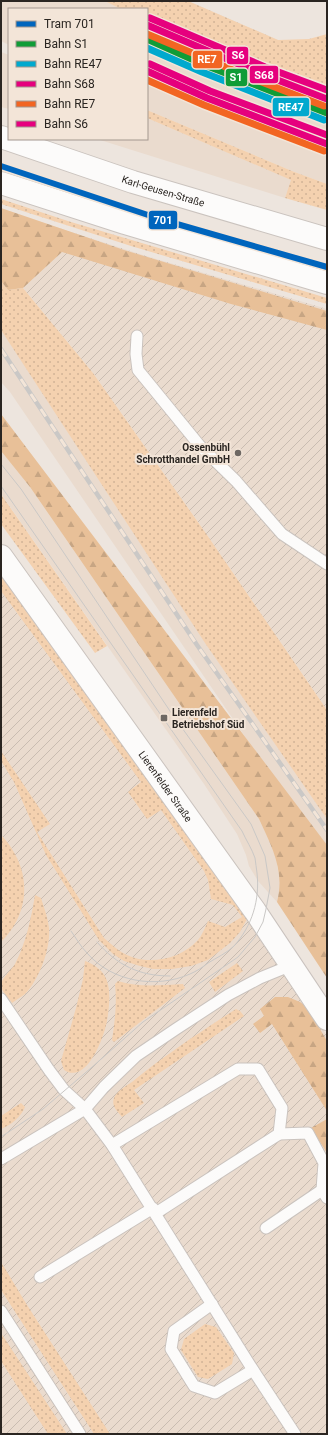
<svg xmlns="http://www.w3.org/2000/svg" width="328" height="1435" font-family="Roboto,sans-serif">
  <defs>
    <pattern id="industrial-furrows" width="10" height="10" patternUnits="userSpaceOnUse"><rect width="10" height="10" fill="#eadbce"/><path d="M-1 1l2-2M0 10L10 0M9 11l2-2" fill="none" stroke="#c9bcb1"/></pattern>
    <pattern id="grass-dots" width="8" height="8" patternUnits="userSpaceOnUse"><rect width="8" height="8" fill="#f4d1af"/><path d="M2 2h.1M6 6h.1" fill="none" stroke="#d1b396" stroke-width="1.8" stroke-linecap="round"/></pattern>
    <pattern id="forest-firs" width="22" height="20" patternUnits="userSpaceOnUse"><rect width="22" height="20" fill="#e8c098"/><path d="M5 1l3.5 6h-7zM16 11l3.5 6h-7z" fill="#c7a583"/></pattern>
  </defs>
  <rect width="100%" height="100%" fill="#ede5de"/>
  <g fill="#eadbce">
    <polygon points="1,1 188,1 278,40 327,58 327,184 292,171 147,110 147,9 9,9 9,45 1,41"/>
    <polygon points="1,52 9,55 9,109 1,107"/>
    <polygon points="147,118 292,180 285,198 97,139 147,139"/>
    <polygon points="1,287 327,777 327,857 10,392 1,382"/>
    <polygon points="1,451 30,487 259,819 275,853 279,875 280,890 277,902 258,881 249,866 246,855 237,834 204,784 1,494"/>
  </g>
  <g fill="url(#industrial-furrows)">
    <polygon points="43,223 146,256 327,309 327,710 205,532 93,373 23,288"/>
    <polygon points="1,564 306,1002 327,1036 327,1434 1,1434"/>
  </g>
  <g fill="url(#grass-dots)">
    <polygon points="105,1 188,1 278,40 309,39 327,34 327,90 240,61 147,21 147,9 121,9"/>
    <polygon points="147,110 292,171 327,184 327,210 285,198 291,180 147,118"/>
    <polygon points="1,199 71,222 327,298 327,304 131,246 1,204"/>
    <polygon points="1,281 8,290 23,288 93,373 205,532 327,710 327,819 205,643 1,330"/>
    <polygon points="1,494 5,500 107,646 95,653 1,524"/>
    <path d="M1,574L249,915L240,932L230,943L208,960L191,966L172,969H153L140,966L124,961L113,954L99,940L46,855L14,782L1,761V751L50,824L37,832L104,938C113,946 123,955 135,958C156,964 183,957 198,940C202,935 205,928 208,921L225,927L242,917L233,905L211,899L208,880L204,871L161,810L147,819L128,792L141,782L1,591Z"/>
    <path d="M1,835C5,839 9,844 12,849C32,880 27,917 1,942Z"/>
    <path d="M35,895L41,898C44,908 48,918 49,928C51,948 39,980 25,994C21,997 16,1000 12,1003C9,998 0,990 1,985C2,977 11,971 15,964C26,943 31,919 35,895Z"/>
    <path d="M85,961C94,964 104,971 107,981C111,993 109,1008 107,1021C104,1037 87,1085 64,1070L61,1061L76,1008L83,979Z"/>
    <polygon points="237,963 243,971 215,992 209,982"/>
    <path d="M118,981C140,988 161,985 183,984L185,988L114,1042L112,1040C115,1021 117,1003 115,984Z"/>
    <path d="M236,1009L240,1011L244,1016L134,1090L144,1103L122,1117C118,1112 111,1106 114,1098C116,1092 126,1086 132,1082C165,1055 200,1032 236,1009Z"/>
    <path d="M21,1103L25,1107C21,1117 11,1125 1,1129V1116Z"/>
    <polygon points="1,1262 27,1305 110,1434 94,1434 1,1290"/>
    <polygon points="205,1324 216,1327 234,1353 232,1364 208,1379 198,1377 181,1350 184,1339"/>
    <polygon points="1,1333 67,1434 48,1434 1,1361"/>
  </g>
  <g fill="url(#forest-firs)">
    <polygon points="1,208 124,250 327,311 327,330 231,304 62,252 23,288 8,290 1,281"/>
    <path d="M1,414L327,845V978L277,902C285,871 272,847 259,819L30,487L1,451Z"/>
    <polygon points="275,997 288,997 300,1002 307,1007 327,1041 327,1111 272,1024 260,1033 253,1024 264,1016 260,1009"/>
    <polygon points="327,1119 327,1153 311,1128"/>
  </g>
  <g fill="none" stroke-linecap="round" stroke-linejoin="round">
    <g stroke="#cac3be" stroke-width="13">
      <g id="service">
        <polyline points="137,336 136,354 138,370 200,446 236,481 282,534 327,564"/>
        <polyline points="1,999 49,1070 64,1090 85,1109 112,1145 253,1370 295,1434"/>
        <polyline points="279,1134 308,1133 324,1163 322,1190"/>
        <polyline points="112,1145 238,1069 258,1069 282,1108 279,1134 156,1213"/>
        <polyline points="1,1159 85,1109 104,1087 136,1056 176,1029 228,995 260,978 292,965"/>
        <polyline points="266,1228 322,1190 327,1198"/>
        <polyline points="40,1277 153,1208"/>
        <polyline points="212,1304 174,1331 171,1349 194,1386 215,1393 253,1370"/>
        <polyline points="1,1311 80,1434"/>
      </g>
    </g>
    <g stroke="#cac3be" stroke-width="24">
      <g id="minor">
        <path id="s1" d="M1,556L255,911L327,1019"/>
      </g>
    </g>
    <g stroke="#cac3be" stroke-width="24">
      <g id="secondary">
        <path id="s2" d="M1,137L133,182L327,239"/>
        <polyline points="1,183 125,223 327,283"/>
      </g>
    </g>
    <use href="#service" stroke="#fcfbfa" stroke-width="11"/>
    <use href="#minor" stroke="#fcfbfa" stroke-width="22"/>
    <use href="#secondary" stroke="#fcfbfa" stroke-width="22"/>
    <g stroke="#cac8c6" stroke-width="1">
      <polyline points="1,464 21,489 172,714 251,824 265,856 270,888 266,909 263,922 255,937 238,957 143,1022 91,1068 43,1109 1,1137"/>
      <path d="M1,486L242,831C246,840 252,849 255,858C256,863 256,868 257,873C260,900 252,926 234,946C227,953 216,958 208,963C203,967 197,971 190,974C156,989 112,982 87,953C81,947 76,938 71,931"/>
      <path d="M97,942C117,965 139,976 170,976"/>
    </g>
    <g stroke="#cac8c6" stroke-width="4.5">
      <polyline id="rail" points="1,349 197,645 327,830"/>
    </g>
    <use href="#rail" stroke="#f3e5d8" stroke-width="3" stroke-dasharray="9" stroke-linecap="butt"/>
    <g stroke="#f3e5d8" stroke-width="10">
      <polyline id="rail-1" points="147,39 205,65 327,113"/>
    </g>
    <g stroke="#f3e5d8" stroke-width="10">
      <polyline id="rail-2" points="147,48 202,72 324,120"/>
    </g>
    <g stroke="#f3e5d8" stroke-width="10">
      <g id="rail-3">
        <polyline points="147,25 262,74 327,99"/>
        <polyline points="147,71 207,98 327,144"/>
      </g>
    </g>
    <g stroke="#f3e5d8" stroke-width="10">
      <g id="rail-4">
        <polyline points="147,34 259,81 324,106"/>
        <polyline points="147,80 204,105 324,151"/>
      </g>
    </g>
    <g stroke="#f3e5d8" stroke-width="10">
      <g id="rail-5">
        <polyline points="150,18 265,67 327,90"/>
        <polyline points="150,64 210,91 327,135"/>
      </g>
    </g>
    <use href="#rail-1" stroke="#109c37" stroke-width="7"/>
    <use href="#rail-2" stroke="#00a9ce" stroke-width="7"/>
    <use href="#rail-3" stroke="#e5007d" stroke-width="7"/>
    <use href="#rail-4" stroke="#f26522" stroke-width="7"/>
    <use href="#rail-5" stroke="#e6007e" stroke-width="7"/>
    <g stroke="#f3e5d8" stroke-width="9">
      <polyline id="tram-1" points="1,166 163,220 327,267"/>
    </g>
    <use href="#tram-1" stroke="#0065bd" stroke-width="6"/>
  </g>
  <g fill="#6e6863" stroke="#f3e5d8" stroke-width="1.5">
    <circle cx="238" cy="453" r="4"/>
    <rect x="160" y="714" width="8" height="8" rx="2"/>
  </g>
  <g text-anchor="middle" stroke-width="4" stroke-linejoin="round" paint-order="stroke">
    <g font-size="10" fill="#2a2521" stroke="#f3e5d8">
      <text dy="4" stroke="none"><textPath href="#s2" startOffset="171">Karl-Geusen-Straße</textPath></text>
      <text dy="4" stroke="none"><textPath href="#s1" startOffset="283">Lierenfelder Straße</textPath></text>
    </g>
    <g font-size="10" font-weight="bold" fill="#2a2521" stroke="#f3e5d8" text-anchor="end">
      <text x="230" y="451">Ossenbühl<tspan x="230" dy="12">Schrotthandel GmbH</tspan></text>
      <text x="172" y="716" text-anchor="start">Lierenfeld<tspan x="172" dy="12">Betriebshof Süd</tspan></text>
    </g>
  </g>
  <g stroke="#f3e5d8" stroke-width="1.5">
    <rect x="226" y="46" width="23" height="19" rx="4" fill="#e6007e"/>
    <rect x="192" y="50" width="31" height="19" rx="4" fill="#f26522"/>
    <rect x="249" y="65" width="30" height="19" rx="4" fill="#e5007d"/>
    <rect x="225" y="68" width="23" height="19" rx="4" fill="#109c37"/>
    <rect x="272" y="97" width="38" height="20" rx="4" fill="#00a9ce"/>
    <rect x="148" y="210" width="30" height="20" rx="4" fill="#0065bd"/>
  </g>
  <g font-size="11" text-anchor="middle" font-weight="bold" fill="#fff">
    <text x="238" y="59">S6</text>
    <text x="207" y="63">RE7</text>
    <text x="264" y="79">S68</text>
    <text x="236" y="81">S1</text>
    <text x="291" y="111">RE47</text>
    <text x="163" y="224">701</text>
  </g>
  <rect width="328" height="1435" fill="none" stroke="#2a2521" stroke-width="4"/>
  <rect x="8" y="8" width="140" height="132" fill="#f3e5d8" stroke="#a3988f"/>
  <rect x="16" y="21" width="20" height="6" fill="#0065bd" stroke="#a3988f"/>
  <text x="44" y="28" font-size="12" fill="#2a2521">Tram 701</text>
  <rect x="16" y="41" width="20" height="6" fill="#109c37" stroke="#a3988f"/>
  <text x="44" y="48" font-size="12" fill="#2a2521">Bahn S1</text>
  <rect x="16" y="61" width="20" height="6" fill="#00a9ce" stroke="#a3988f"/>
  <text x="44" y="68" font-size="12" fill="#2a2521">Bahn RE47</text>
  <rect x="16" y="81" width="20" height="6" fill="#e5007d" stroke="#a3988f"/>
  <text x="44" y="88" font-size="12" fill="#2a2521">Bahn S68</text>
  <rect x="16" y="101" width="20" height="6" fill="#f26522" stroke="#a3988f"/>
  <text x="44" y="108" font-size="12" fill="#2a2521">Bahn RE7</text>
  <rect x="16" y="121" width="20" height="6" fill="#e6007e" stroke="#a3988f"/>
  <text x="44" y="128" font-size="12" fill="#2a2521">Bahn S6</text>
</svg>
